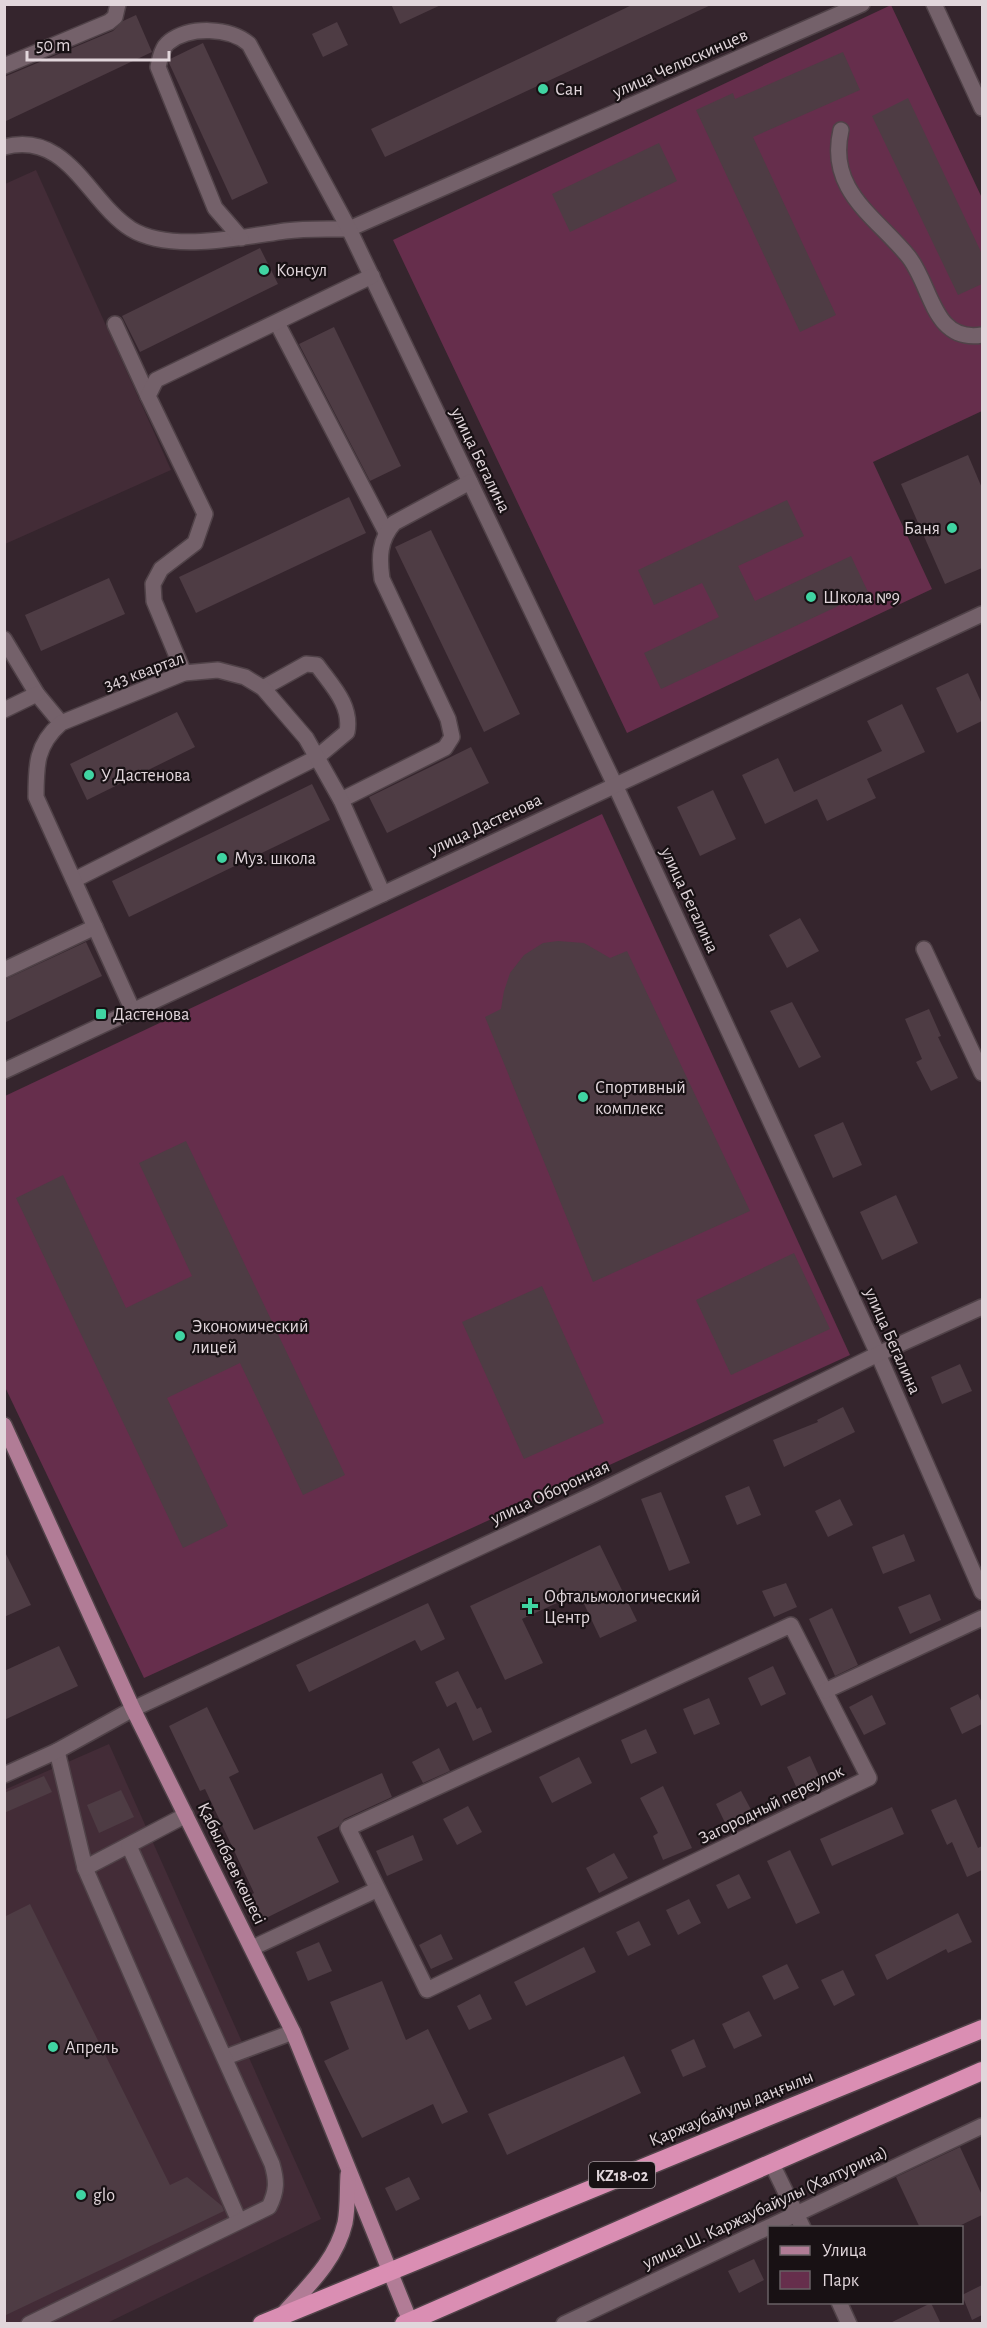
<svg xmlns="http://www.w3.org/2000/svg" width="987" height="2328" font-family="'Alegreya Sans',sans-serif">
  <rect width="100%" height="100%" fill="#35252d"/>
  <g fill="#432c37">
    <polygon points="36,170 171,470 5,544 5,184"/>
    <polygon points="109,1744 321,2219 107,2323 5,2323 4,1790"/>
  </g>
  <g fill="#662e4c">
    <polygon points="891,5 982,198 982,411 873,462 932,589 627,733 393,240"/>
    <polygon points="602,814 850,1355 144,1678 5,1387 5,1096"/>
  </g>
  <g fill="#4e3c44">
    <polygon points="391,4 443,4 400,24"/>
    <polygon points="634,4 713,4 385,157 371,129"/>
    <polygon points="136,15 152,52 4,122 4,77 113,31 123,21"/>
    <polygon points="337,22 348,45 323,57 312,34"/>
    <polygon points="203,43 268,183 232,200 169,63 170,59"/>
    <polygon points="843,52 860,90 753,137 836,315 800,332 696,110 733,93 735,99"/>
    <polygon points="908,98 982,254 982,284 958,295 872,116"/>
    <polygon points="659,143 677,181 570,232 552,194"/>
    <polygon points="260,248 278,284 140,352 122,316"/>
    <polygon points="334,327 401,466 370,481 299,344"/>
    <polygon points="968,455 982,488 982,568 945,584 901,484"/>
    <polygon points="349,497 366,533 196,613 179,577"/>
    <polygon points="787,500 804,536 738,566 755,601 851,556 868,592 661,689 644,653 719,617 702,583 654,605 638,570"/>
    <polygon points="431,530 520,714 484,732 395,547"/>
    <polygon points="109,578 125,614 41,651 25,615"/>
    <polygon points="968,673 982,704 982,721 957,733 936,688"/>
    <polygon points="902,704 925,752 867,779 876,798 827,821 817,799 765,824 742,775 778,758 794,792 882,751 867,721"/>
    <polygon points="177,712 195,747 87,800 70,764"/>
    <polygon points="471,747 489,783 387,833 369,797"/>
    <polygon points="312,784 330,820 129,917 112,881"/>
    <polygon points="713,790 736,839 700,856 677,807"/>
    <polygon points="800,918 819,951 787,968 769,935"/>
    <polygon points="558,941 584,943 610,958 627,951 750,1211 593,1282 485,1017 501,1009 504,991 510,973 524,955 543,943"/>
    <polygon points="86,942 102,976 4,1023 4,980"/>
    <polygon points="792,1002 821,1057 799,1068 770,1011"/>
    <polygon points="929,1009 941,1036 938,1037 958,1078 931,1091 916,1062 922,1059 905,1019"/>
    <polygon points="843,1122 862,1165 833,1178 814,1135"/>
    <polygon points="186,1141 345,1475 303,1495 240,1363 167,1398 228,1526 183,1548 16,1198 63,1175 126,1308 192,1276 139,1163"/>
    <polygon points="896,1195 918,1243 882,1260 860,1212"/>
    <polygon points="794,1253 830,1329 731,1375 696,1300"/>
    <polygon points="542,1286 604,1423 524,1459 462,1322"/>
    <polygon points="960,1364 972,1391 942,1404 931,1377"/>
    <polygon points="843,1407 855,1432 784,1467 773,1440 818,1422 817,1420"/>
    <polygon points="749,1486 761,1515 737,1525 725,1496"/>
    <polygon points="661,1492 690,1563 669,1571 641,1499"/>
    <polygon points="840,1499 853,1525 828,1537 815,1511"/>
    <polygon points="904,1534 915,1561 883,1574 872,1547"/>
    <polygon points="600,1545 637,1621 600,1638 579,1593 522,1619 543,1663 505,1680 470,1606"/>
    <polygon points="4,1550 31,1605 4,1617"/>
    <polygon points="786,1583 797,1607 774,1617 762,1591"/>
    <polygon points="930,1594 941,1620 910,1634 898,1607"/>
    <polygon points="428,1603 445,1639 421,1651 415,1640 309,1692 296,1665"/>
    <polygon points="832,1608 858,1665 835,1676 809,1619"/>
    <polygon points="59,1646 78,1686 4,1720 4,1671"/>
    <polygon points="773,1666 786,1694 761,1706 748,1678"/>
    <polygon points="458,1671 477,1709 481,1707 492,1732 473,1741 456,1702 447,1707 435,1682"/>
    <polygon points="978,1694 982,1703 982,1724 962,1734 950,1708"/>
    <polygon points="872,1695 886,1724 864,1735 849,1707"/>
    <polygon points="709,1698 720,1724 694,1735 683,1709"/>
    <polygon points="207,1707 239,1772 229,1777 254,1830 382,1773 392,1797 344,1819 338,1827 317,1837 339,1882 260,1921 248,1896 254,1893 205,1789 200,1791 169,1726"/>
    <polygon points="646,1729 657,1753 631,1764 621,1740"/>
    <polygon points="439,1748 450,1771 423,1783 412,1762"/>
    <polygon points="810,1756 824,1787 801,1797 787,1767"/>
    <polygon points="579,1757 592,1783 552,1803 539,1777"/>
    <polygon points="44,1776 52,1792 4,1813 4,1793"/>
    <polygon points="663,1786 692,1848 663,1860 653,1836 658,1833 640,1798"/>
    <polygon points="121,1790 134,1817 99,1833 87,1805"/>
    <polygon points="741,1791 755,1817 729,1831 716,1804"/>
    <polygon points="956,1799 978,1848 982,1846 982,1870 967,1877 952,1842 947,1845 931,1810"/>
    <polygon points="468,1806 482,1832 457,1845 443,1819"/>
    <polygon points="892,1807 904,1834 832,1866 820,1839"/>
    <polygon points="413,1835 423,1860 387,1876 376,1851"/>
    <polygon points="790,1850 820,1913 796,1924 767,1861"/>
    <polygon points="614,1853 628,1878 599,1893 586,1868"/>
    <polygon points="739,1874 751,1898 728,1909 716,1885"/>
    <polygon points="689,1899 701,1923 678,1935 666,1910"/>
    <polygon points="30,1904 170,2185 187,2177 222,2206 224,2211 4,2316 4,1917"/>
    <polygon points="958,1913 972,1942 948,1953 946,1949 887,1980 875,1955"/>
    <polygon points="639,1921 651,1945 628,1956 616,1932"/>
    <polygon points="441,1934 453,1959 431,1969 419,1945"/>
    <polygon points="319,1942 332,1971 308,1981 296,1952"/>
    <polygon points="584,1947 596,1972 526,2006 514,1982"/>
    <polygon points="787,1964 799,1988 774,2000 762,1976"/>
    <polygon points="843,1970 855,1995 834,2006 821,1980"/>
    <polygon points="382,1981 406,2040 428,2029 468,2112 442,2124 433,2104 362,2138 324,2061 349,2049 330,2002"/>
    <polygon points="480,1994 492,2019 469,2030 457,2006"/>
    <polygon points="749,2011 762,2036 734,2049 722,2024"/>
    <polygon points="694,2039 706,2067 683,2077 671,2050"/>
    <polygon points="624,2056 641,2093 507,2155 488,2114"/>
    <polygon points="960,2147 982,2195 982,2215 955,2228 920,2228 896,2177"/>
    <polygon points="409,2177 420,2199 396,2211 385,2188"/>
    <polygon points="754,2259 764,2280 739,2293 728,2271"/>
    <polygon points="982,2285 982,2315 972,2320 962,2295"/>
    <polygon points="931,2303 941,2324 888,2324"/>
  </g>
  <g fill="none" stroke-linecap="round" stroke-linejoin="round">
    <g stroke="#504248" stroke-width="18">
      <g id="minor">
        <polyline points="934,4 982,108"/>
        <polyline points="4,66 109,22 115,17 118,4"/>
        <path d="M841,130C827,190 875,216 908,256C932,285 932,343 982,335"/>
        <path d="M4,147C68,130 88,202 131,229C170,253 242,237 285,231C306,228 327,229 349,229L862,4"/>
        <path d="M241,238L215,208L158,67C160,58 162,47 169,42C190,26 229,27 249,44L349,229L615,785L878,1354L982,1592"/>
        <polyline points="277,323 386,532"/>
        <polyline points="115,324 148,396"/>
        <polyline points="4,639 37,694 61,723"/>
        <polyline points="184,673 154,601 153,584 161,569 195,543 205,514 148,396 156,380 372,276"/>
        <polyline points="4,710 37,694"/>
        <path d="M341,800L445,748L452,737L448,719L382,579C379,558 379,540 394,523L470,482"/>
        <path d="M74,880L316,758L347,732C352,705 332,686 317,665L306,664L263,688"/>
        <polyline points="924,949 982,1073"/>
        <polyline points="4,970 95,927"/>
        <path d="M133,1011L36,797C36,765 36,745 61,723L184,673L218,670L245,677L263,688L306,738L341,800L383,894"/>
        <polyline points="4,1071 982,614"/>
        <polygon points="791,1625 869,1778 427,1990 348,1828"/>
        <polyline points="825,1691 982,1618"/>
        <polyline points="57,1751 85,1868 239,2221"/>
        <polyline points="4,1775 57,1751 133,1709 594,1494 878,1354 982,1307"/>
        <polyline points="85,1868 186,1815"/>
        <polyline points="252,1948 376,1890"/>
        <polyline points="226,2057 293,2032"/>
        <polyline points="772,2164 803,2228"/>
        <polyline points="839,2302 849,2324"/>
        <path d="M29,2324L269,2207C277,2191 277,2181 272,2164L129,1846"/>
        <polyline points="564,2324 982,2126"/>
      </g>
    </g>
    <g stroke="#504248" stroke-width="18">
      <g id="major">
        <polyline points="4,1425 133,1709 293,2032 410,2321"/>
        <path d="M282,2315C307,2287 336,2261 345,2223C348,2208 347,2190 348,2175"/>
      </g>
    </g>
    <g stroke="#504248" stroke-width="21">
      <g id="highway">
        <polyline points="262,2324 982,2029"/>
        <polyline points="404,2324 982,2071"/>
      </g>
    </g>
    <use href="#minor" stroke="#74616a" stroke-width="15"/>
    <use href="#major" stroke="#b17c96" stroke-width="15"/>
    <use href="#highway" stroke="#da8eb3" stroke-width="18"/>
  </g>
  <g fill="#40d4a2" stroke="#181114" stroke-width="2">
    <circle cx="543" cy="89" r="6"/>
    <circle cx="264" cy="270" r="6"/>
    <circle cx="952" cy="528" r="6"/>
    <circle cx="811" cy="597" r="6"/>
    <circle cx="89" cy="775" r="6"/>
    <circle cx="222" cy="858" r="6"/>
    <rect x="95" y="1008" width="12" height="12" rx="3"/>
    <circle cx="583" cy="1097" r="6"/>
    <circle cx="180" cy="1336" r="6"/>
    <path d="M527 1597h6v6h6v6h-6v6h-6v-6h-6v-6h6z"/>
    <circle cx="53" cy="2047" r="6"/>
    <circle cx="81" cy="2195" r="6"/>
  </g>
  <g text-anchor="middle" stroke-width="4.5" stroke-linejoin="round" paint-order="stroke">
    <rect fill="#181114" stroke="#a59b9f" stroke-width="1.5" x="589" y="2162" width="66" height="26" rx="4.5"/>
    <g font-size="16" font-weight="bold" fill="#e1d6db">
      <text x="622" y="2181">KZ18-02</text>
    </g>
    <g font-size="18" fill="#e1d6db" stroke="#181114">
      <text transform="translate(680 63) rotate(-24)" y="6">улица Челюскинцев</text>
      <text transform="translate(481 460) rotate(64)" y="6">улица Бегалина</text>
      <text transform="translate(144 671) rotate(-20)" y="6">343 квартал</text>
      <text transform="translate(485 824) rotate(-25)" y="6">улица Дастенова</text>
      <text transform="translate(690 900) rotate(65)" y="6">улица Бегалина</text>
      <text transform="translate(893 1341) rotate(66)" y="6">улица Бегалина</text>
      <text transform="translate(550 1492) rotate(-25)" y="6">улица Оборонная</text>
      <text transform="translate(771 1804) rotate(-26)" y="6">Загородный переулок</text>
      <text transform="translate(232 1863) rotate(64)" y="6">Қабылбаев көшесі</text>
      <text transform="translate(731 2108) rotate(-22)" y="6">Қаржаубайұлы даңғылы</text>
      <text transform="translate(765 2207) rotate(-25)" y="6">улица Ш. Каржаубайулы (Халтурина)</text>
    </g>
    <g font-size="18" fill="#e1d6db" stroke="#181114" text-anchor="start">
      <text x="555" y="95">Сан</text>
      <text x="276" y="276">Консул</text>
      <text x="940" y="534" text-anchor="end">Баня</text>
      <text x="823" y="603">Школа №9</text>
      <text x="101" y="781">У Дастенова</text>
      <text x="234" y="864">Муз. школа</text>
      <text x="113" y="1020">Дастенова</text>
      <text x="595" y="1093">Спортивный<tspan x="595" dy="21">комплекс</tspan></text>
      <text x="192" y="1332">Экономический<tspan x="192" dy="21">лицей</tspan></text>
      <text x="544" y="1602">Офтальмологический<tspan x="544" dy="21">Центр</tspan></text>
      <text x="65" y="2053">Апрель</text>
      <text x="93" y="2201">glo</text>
    </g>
  </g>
  <rect width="987" height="2328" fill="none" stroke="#e1d6db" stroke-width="12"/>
  <rect x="768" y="2226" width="195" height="78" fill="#181114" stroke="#686064" stroke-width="1.5"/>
  <rect x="780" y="2246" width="30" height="9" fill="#b17c96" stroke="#686064" stroke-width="1.5"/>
  <text x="822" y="2256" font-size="18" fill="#e1d6db">Улица</text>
  <rect x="780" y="2271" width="30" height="18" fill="#662e4c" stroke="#686064" stroke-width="1.5"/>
  <text x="822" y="2286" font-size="18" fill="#e1d6db">Парк</text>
  <path d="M27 51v9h142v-9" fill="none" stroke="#e1d6db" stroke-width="3"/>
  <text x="36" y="51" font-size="18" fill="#e1d6db" stroke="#181114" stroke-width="4.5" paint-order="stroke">50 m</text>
</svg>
